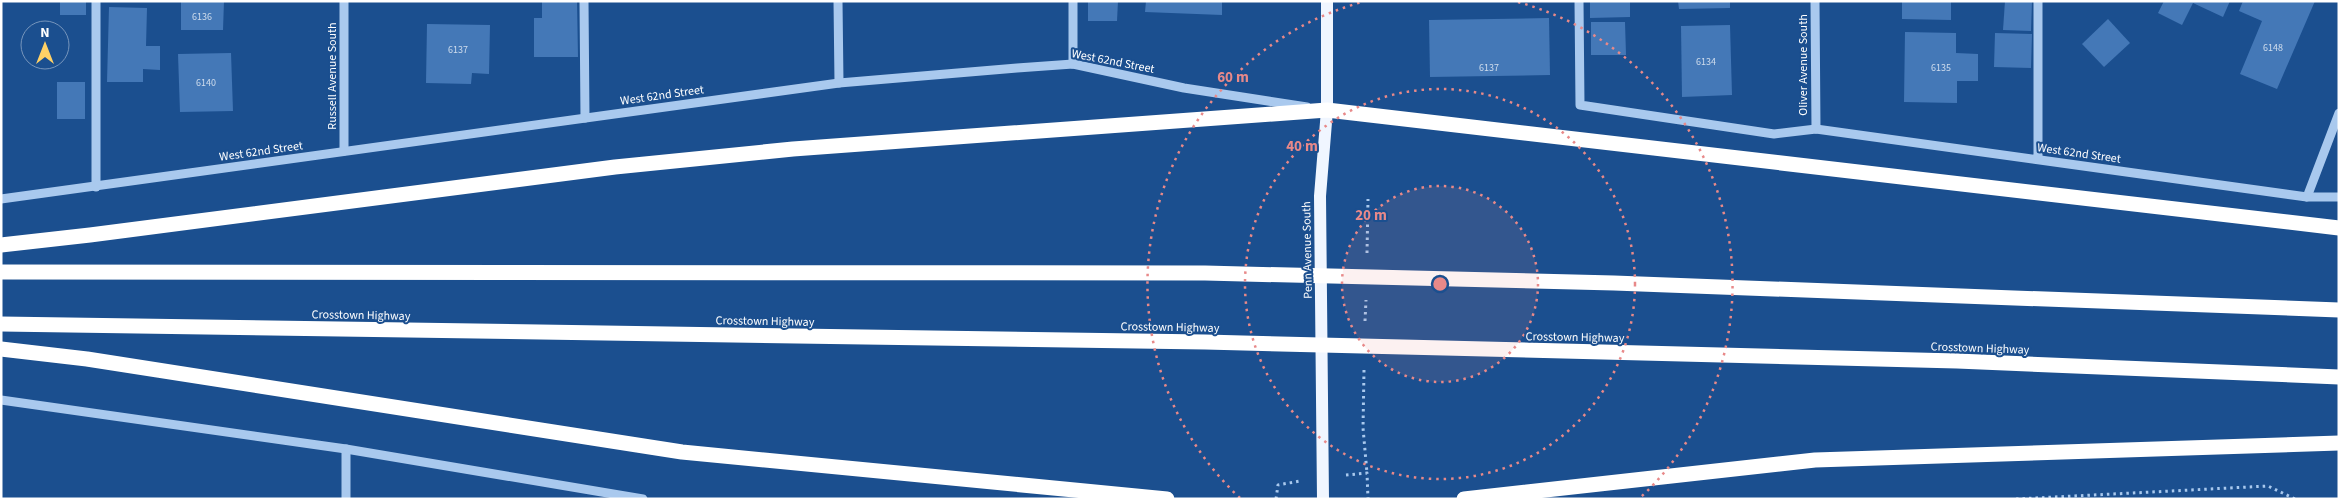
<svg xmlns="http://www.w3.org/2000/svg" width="2340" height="500" font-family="'Source Sans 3',sans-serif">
  <rect width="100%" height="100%" fill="#1b4f8f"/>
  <g fill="#4478b7">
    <rect x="60" y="1" width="26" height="14"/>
    <polygon points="181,1 224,1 223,30 181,30"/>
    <polygon points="542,1 577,1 578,57 534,57 534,18 542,18"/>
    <polygon points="1088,1 1118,1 1117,21 1088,21"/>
    <polygon points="1146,1 1222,1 1222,15 1145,12"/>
    <polygon points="1590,1 1630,1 1630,17 1590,18"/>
    <polygon points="1678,1 1730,1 1730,8 1679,9"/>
    <polygon points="1902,1 1951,1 1951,20 1902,19"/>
    <polygon points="2005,1 2032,1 2031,31 2003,30"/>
    <polygon points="2164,1 2230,1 2223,17 2193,3 2182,25 2158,13"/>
    <polygon points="2243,1 2315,1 2277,89 2240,74 2262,21 2239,11"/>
    <polygon points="109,7 147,8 146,46 160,46 160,70 143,69 143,82 107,82"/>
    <polygon points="1549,18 1550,75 1430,77 1429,20"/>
    <polygon points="2108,19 2130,43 2104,67 2082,44"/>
    <polygon points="1591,22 1625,22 1626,55 1591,55"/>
    <polygon points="427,24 490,25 489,74 472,73 471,84 426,83"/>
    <polygon points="1730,25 1732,95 1682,97 1681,26"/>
    <polygon points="1905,32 1956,33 1956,53 1978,54 1978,81 1957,81 1957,103 1904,102"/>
    <polygon points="1995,33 2032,34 2031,68 1994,67"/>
    <polygon points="231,53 233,111 180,112 178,54"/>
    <rect x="57" y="82" width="28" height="37"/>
  </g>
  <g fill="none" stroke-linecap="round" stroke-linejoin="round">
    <g stroke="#a9c9ee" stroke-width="3" stroke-dasharray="2.5 4" stroke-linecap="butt">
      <polyline points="1367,253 1368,199"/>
      <polyline points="1365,321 1366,300"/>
      <polyline points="1364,370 1363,428 1367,473"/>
      <polyline points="1346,475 1367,473 1368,499"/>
      <polyline points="1276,499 1278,485 1300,481"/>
      <polyline points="2016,499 2268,486 2295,499"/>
    </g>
    <g stroke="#a9c9ee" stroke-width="9">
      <polyline points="96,1 96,187"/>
      <polyline points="344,1 344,151"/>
      <polyline points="584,1 585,118"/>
      <polyline points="838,1 839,83"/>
      <polyline points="1073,1 1073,64"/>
      <polyline points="1579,1 1580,105 1774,134 1816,129 2307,197 2339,197"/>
      <polyline points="1815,1 1816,129"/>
      <polyline points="2038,1 2038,159"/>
      <polyline points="2307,197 2339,113"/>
      <polyline points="1,199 839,83 1017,68 1073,64 1184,88 1307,107"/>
      <polyline points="1,400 346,449 643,499"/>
      <polyline points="346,449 346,499"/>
    </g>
    <polyline stroke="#f0f6ff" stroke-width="12" points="1323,499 1320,196 1327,110 1327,1"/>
    <g stroke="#fff" stroke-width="15">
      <polyline points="1,245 90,235 615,167 793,149 1327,110 2339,228"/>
      <polyline points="1,272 1205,273 1614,283 2339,310"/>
      <polyline points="1,324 1205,342 1957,361 2339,377"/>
      <polyline points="1,349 87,359 682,452 1167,499"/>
      <polyline points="1464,499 1815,460 2339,443"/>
    </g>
  </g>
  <circle cx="1440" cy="284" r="98" fill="#e88989" fill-opacity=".12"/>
  <g fill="none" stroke="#e88989" stroke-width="2.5" stroke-dasharray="2.5 5">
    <circle cx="1440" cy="284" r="98"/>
    <circle cx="1440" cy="284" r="195"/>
    <path d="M1240 498A293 293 0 0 1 1362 2M1518 2A293 293 0 0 1 1640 498"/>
  </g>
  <g text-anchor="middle" stroke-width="4" stroke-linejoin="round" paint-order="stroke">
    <g font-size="10" fill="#d0dded">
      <text x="202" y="20">6136</text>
      <text x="2273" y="51">6148</text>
      <text x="458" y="53">6137</text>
      <text x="1706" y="65">6134</text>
      <text x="1489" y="71">6137</text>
      <text x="1941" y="71">6135</text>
      <text x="206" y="86">6140</text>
    </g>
    <g font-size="12" fill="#fff" stroke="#1b4f8f">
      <text transform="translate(1113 61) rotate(11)" y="4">West 62nd Street</text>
      <text transform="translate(1803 65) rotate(-90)" y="4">Oliver Avenue South</text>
      <text transform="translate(332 76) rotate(-90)" y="4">Russell Avenue South</text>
      <text transform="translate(662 95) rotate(-8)" y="4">West 62nd Street</text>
      <text transform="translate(261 151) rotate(-8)" y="4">West 62nd Street</text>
      <text transform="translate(2079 153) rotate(8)" y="4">West 62nd Street</text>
      <text transform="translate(1307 250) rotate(-91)" y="4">Penn Avenue South</text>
      <text transform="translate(361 315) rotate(1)" y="4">Crosstown Highway</text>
      <text transform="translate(765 321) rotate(1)" y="4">Crosstown Highway</text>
      <text transform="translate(1170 327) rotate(1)" y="4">Crosstown Highway</text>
      <text transform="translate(1575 337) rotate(1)" y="4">Crosstown Highway</text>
      <text transform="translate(1980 348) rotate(2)" y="4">Crosstown Highway</text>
    </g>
  </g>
  <circle cx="1440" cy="284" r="8" fill="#e88989" stroke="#1b4f8f" stroke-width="2.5"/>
  <g font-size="15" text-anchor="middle" font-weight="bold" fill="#e88989" stroke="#1b4f8f" stroke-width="4" stroke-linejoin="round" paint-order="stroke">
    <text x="1233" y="82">60 m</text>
    <text x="1302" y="151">40 m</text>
    <text x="1371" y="220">20 m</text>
  </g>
  <rect width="2340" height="500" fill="none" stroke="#ffffff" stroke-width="5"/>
  <g transform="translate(45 45)"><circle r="24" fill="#1b4f8f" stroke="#7695bc"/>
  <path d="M0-4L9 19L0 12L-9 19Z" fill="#ffd166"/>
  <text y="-8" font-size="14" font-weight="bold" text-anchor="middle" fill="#ffffff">N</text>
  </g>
</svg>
